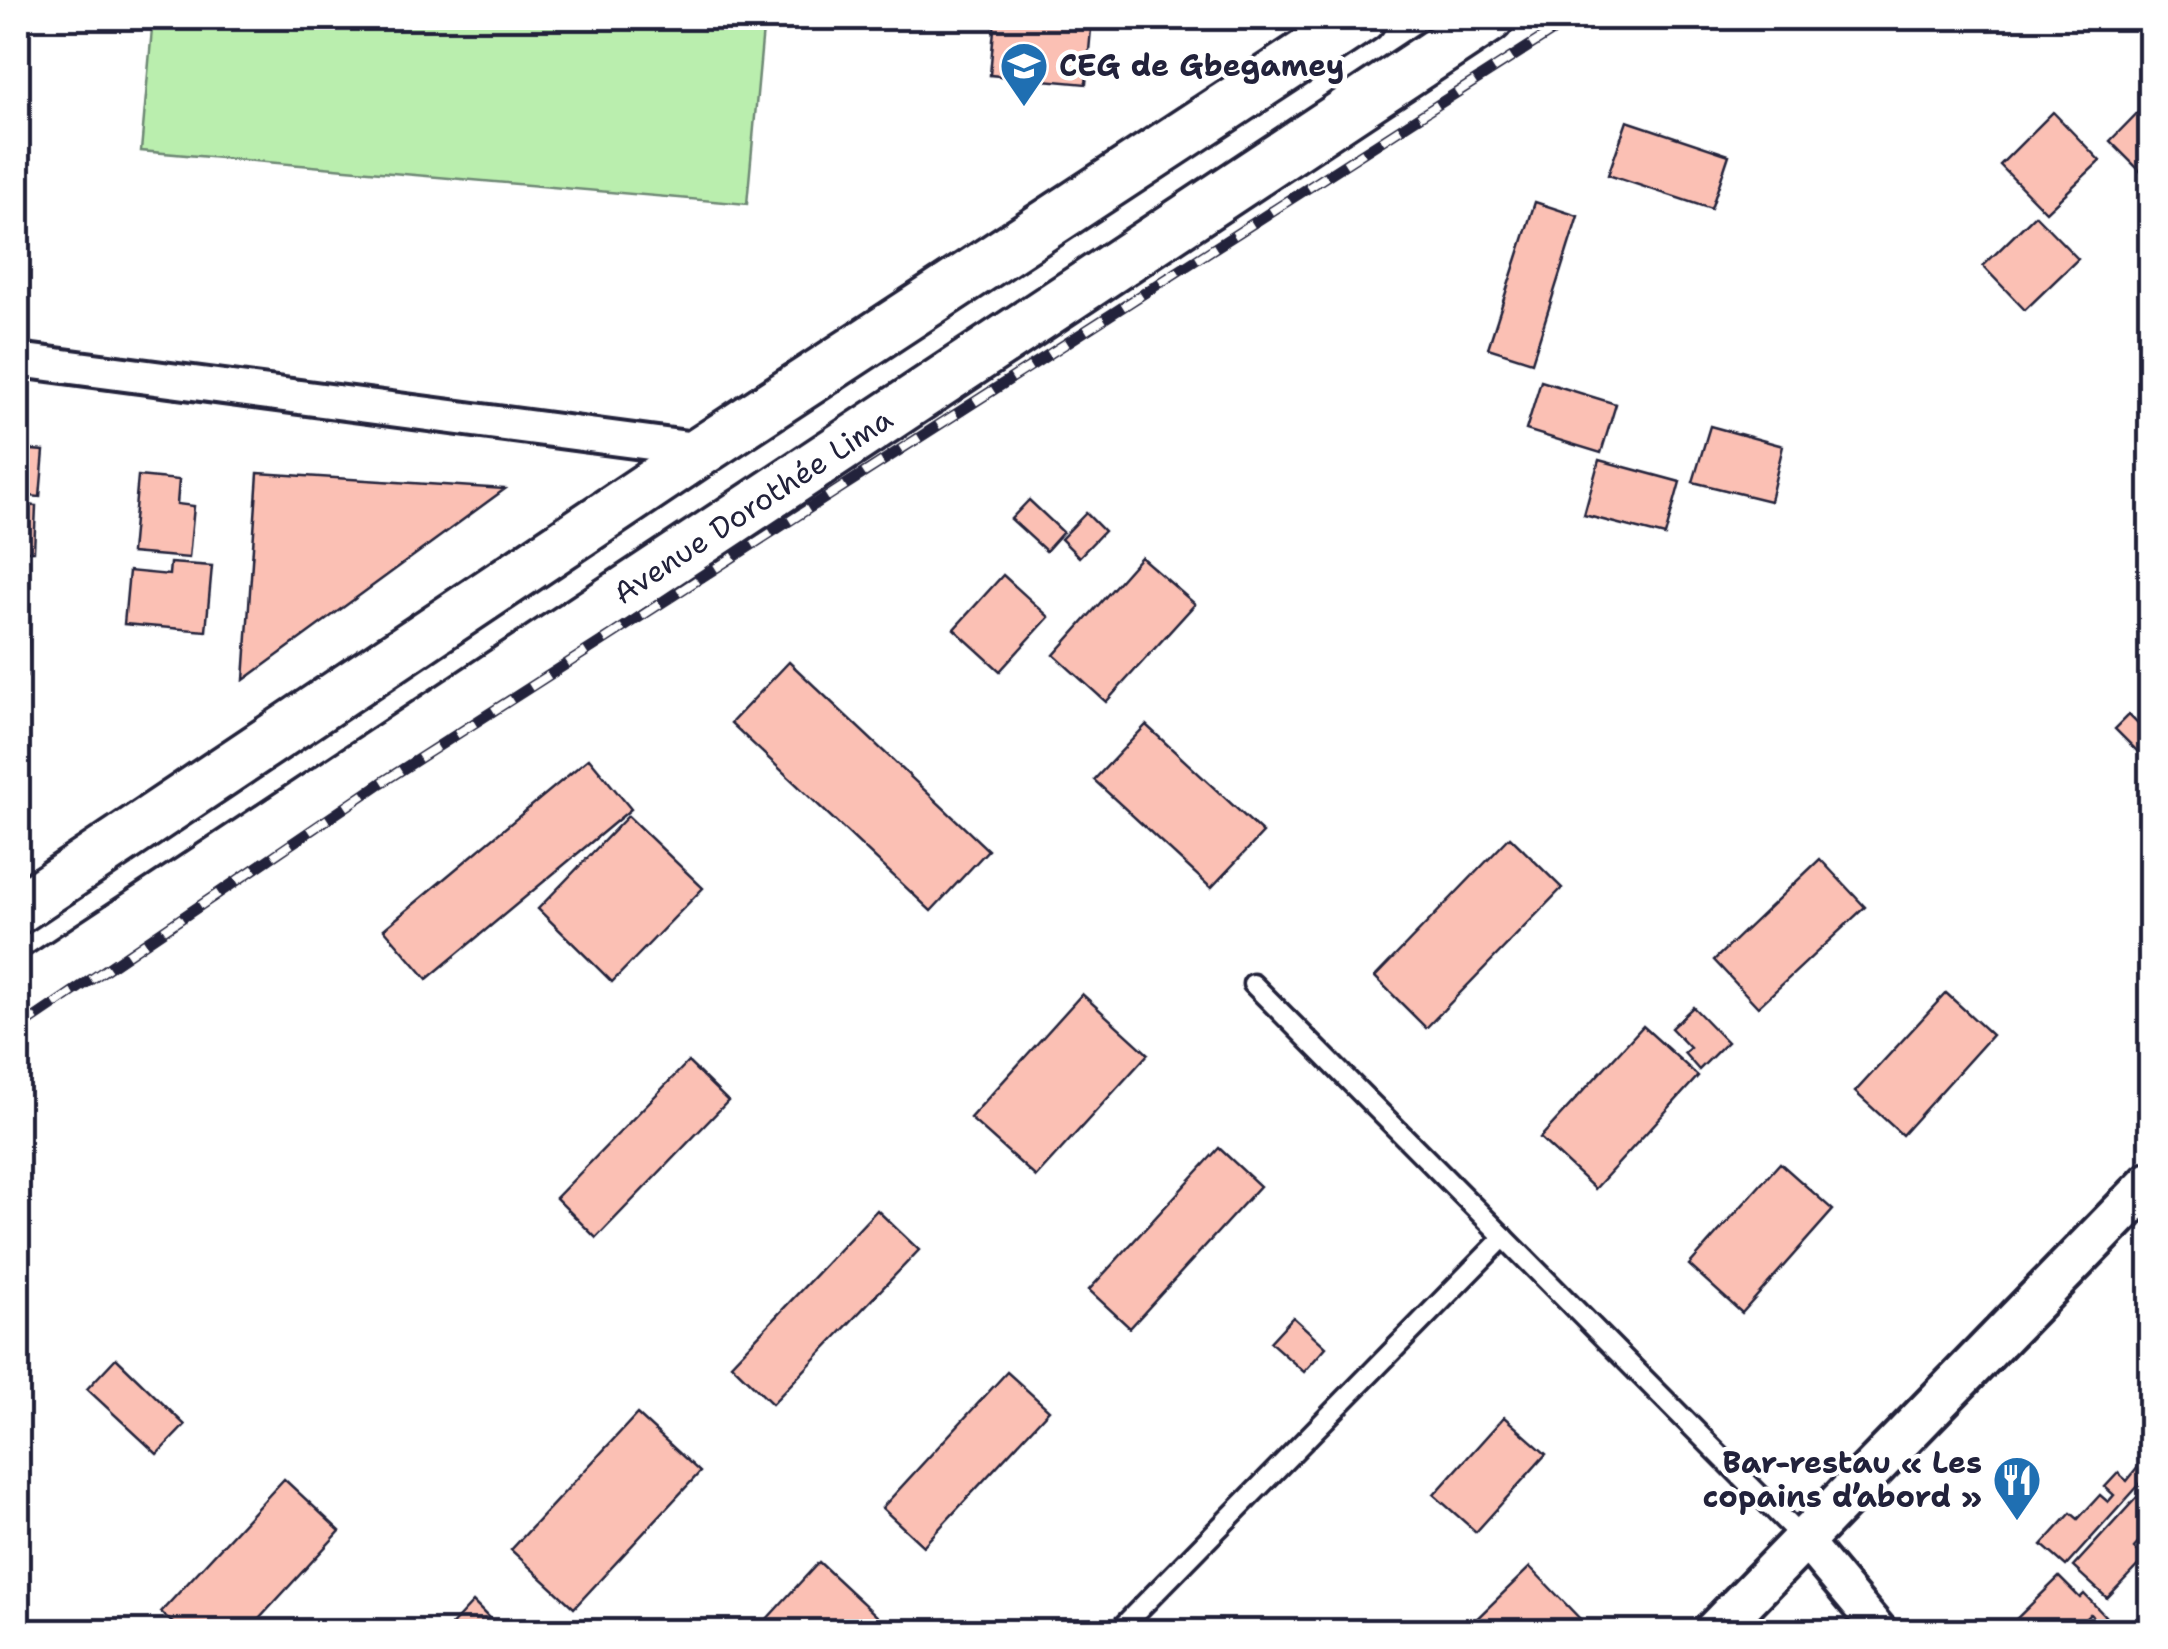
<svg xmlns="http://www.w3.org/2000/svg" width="2168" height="1649" font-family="'Shantell Sans',sans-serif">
  <rect width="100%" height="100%" fill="#fff"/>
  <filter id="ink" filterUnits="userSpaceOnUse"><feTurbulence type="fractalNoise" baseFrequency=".01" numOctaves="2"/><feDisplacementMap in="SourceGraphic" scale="20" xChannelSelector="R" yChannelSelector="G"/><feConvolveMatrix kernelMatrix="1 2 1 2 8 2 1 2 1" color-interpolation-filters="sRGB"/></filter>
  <g filter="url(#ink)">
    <polygon fill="#baeeae" stroke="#6e8874" stroke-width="2.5" points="153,18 764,18 747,204 141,151"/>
    <g fill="#fbc0b4" stroke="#22223b" stroke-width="2.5">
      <polygon points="995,18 1092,18 1086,84 990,75"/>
      <polygon points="1117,18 1196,18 1195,27 1117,21"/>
      <polygon points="2150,100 2150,181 2110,141"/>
      <polygon points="2053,112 2100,161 2046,212 2000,165"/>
      <polygon points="1627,121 1729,155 1711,209 1608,175"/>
      <polygon points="1535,202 1578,216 1532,362 1488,348"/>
      <polygon points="2035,215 2078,259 2025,310 1983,266"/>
      <polygon points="1541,381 1616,404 1601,453 1526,430"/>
      <polygon points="1710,426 1783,446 1770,501 1693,482"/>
      <polygon points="18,449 44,451 40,497 18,495"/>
      <polygon points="1599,460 1680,482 1665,536 1584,515"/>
      <polygon points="258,473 505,489 244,680"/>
      <polygon points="138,476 179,480 177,504 194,506 189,558 131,553"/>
      <polygon points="1029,500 1063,532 1046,551 1011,519"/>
      <polygon points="18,505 36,506 34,551 18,551"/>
      <polygon points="1086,513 1104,531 1079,557 1061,539"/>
      <polygon points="1141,557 1195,604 1106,702 1054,655"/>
      <polygon points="170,563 212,566 206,631 124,624 129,571 169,575"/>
      <polygon points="1003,575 1049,617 1000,671 954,629"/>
      <polygon points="18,604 29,604 26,677 18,677"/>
      <polygon points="789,662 988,850 931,911 731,723"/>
      <polygon points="18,683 24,683 22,727 18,726"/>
      <polygon points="2129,715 2150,736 2150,764 2115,729"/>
      <polygon points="1146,725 1263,833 1211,888 1094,780"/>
      <polygon points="589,758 631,809 427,979 384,929"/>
      <polygon points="628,816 703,888 612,982 538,909"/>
      <polygon points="1510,837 1562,888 1426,1028 1375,977"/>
      <polygon points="1820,859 1865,907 1758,1007 1714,960"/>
      <polygon points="1946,993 1992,1035 1902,1135 1855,1092"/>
      <polygon points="1082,994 1148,1054 1036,1177 970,1118"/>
      <polygon points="1693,1007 1727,1042 1699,1070 1684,1053 1690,1048 1671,1028"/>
      <polygon points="1643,1026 1698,1076 1595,1189 1540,1138"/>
      <polygon points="688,1062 728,1101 596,1238 556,1198"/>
      <polygon points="1219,1148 1260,1186 1130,1328 1089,1290"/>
      <polygon points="1780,1163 1833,1210 1742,1313 1689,1265"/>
      <polygon points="877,1210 919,1250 772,1404 731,1364"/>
      <polygon points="1293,1317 1326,1347 1304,1372 1270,1342"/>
      <polygon points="116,1358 185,1425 157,1454 87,1389"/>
      <polygon points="1007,1372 1049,1410 923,1546 882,1508"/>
      <polygon points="637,1414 700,1472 574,1608 511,1550"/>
      <polygon points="1504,1417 1546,1454 1476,1532 1434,1495"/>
      <polygon points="2139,1466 2149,1474 2066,1566 2042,1545 2071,1513 2078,1519 2100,1495 2108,1502 2114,1495 2105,1487 2118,1473 2127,1481"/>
      <polygon points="284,1479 340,1531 247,1632 182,1632 161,1612"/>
      <polygon points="2139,1495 2150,1505 2150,1530 2134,1548 2145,1558 2107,1598 2073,1567"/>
      <polygon points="819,1562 878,1617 864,1632 755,1632"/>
      <polygon points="1530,1567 1583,1622 1573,1632 1463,1632"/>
      <polygon points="2059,1577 2080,1598 2084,1594 2105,1616 2098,1623 2090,1614 2072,1632 2003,1632"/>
      <polygon points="473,1602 503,1632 445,1632"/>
      <polygon points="2150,1605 2150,1632 2126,1632"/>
    </g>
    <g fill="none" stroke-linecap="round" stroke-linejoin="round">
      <g stroke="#22223b" stroke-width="25">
        <g id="service">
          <polyline points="1253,984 1804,1540"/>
          <polyline points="1117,1632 1504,1237"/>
        </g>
      </g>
      <g stroke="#22223b" stroke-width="40">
        <g id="minor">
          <polyline points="18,360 703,450"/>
          <polyline points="1804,1540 1881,1632"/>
        </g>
      </g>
      <g stroke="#22223b" stroke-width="48">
        <polyline id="tertiary" points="1714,1632 2150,1183"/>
      </g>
      <g stroke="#22223b" stroke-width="55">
        <g id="secondary">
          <polyline points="18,909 703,450 1361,18"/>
          <path id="s1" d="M18,994L1489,18"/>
        </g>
      </g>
      <use href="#service" stroke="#fff" stroke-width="18"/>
      <use href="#minor" stroke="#fff" stroke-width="32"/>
      <use href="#tertiary" stroke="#fff" stroke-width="40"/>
      <use href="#secondary" stroke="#fff" stroke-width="48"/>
      <g stroke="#22223b" stroke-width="11">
        <polyline id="rail" points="18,1029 381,783 1573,18"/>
      </g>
      <use href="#rail" stroke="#fff" stroke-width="8" stroke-dasharray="22" stroke-linecap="butt"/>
    </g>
  </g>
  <defs>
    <g id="school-pin" transform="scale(2.5)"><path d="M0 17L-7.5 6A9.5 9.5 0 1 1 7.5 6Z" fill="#1f6fb2" stroke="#fff"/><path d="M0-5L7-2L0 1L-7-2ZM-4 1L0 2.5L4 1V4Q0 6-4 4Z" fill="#fff"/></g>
    <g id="restaurant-pin" transform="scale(2.5)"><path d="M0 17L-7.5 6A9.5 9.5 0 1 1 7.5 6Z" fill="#1f6fb2" stroke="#fff"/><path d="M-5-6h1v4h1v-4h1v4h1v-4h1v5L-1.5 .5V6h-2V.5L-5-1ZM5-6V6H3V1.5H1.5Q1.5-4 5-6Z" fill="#fff"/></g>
  </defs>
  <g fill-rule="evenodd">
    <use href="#school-pin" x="1024" y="66"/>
    <use href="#restaurant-pin" x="2017" y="1480"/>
  </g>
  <g text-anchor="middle" stroke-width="9" stroke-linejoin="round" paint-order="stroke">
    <g font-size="30" font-weight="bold" fill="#22223b" stroke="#fff" text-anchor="start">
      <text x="1059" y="76">CEG de Gbegamey</text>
      <text x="1982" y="1473" text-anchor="end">Bar-restau « Les<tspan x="1982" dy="34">copains d’abord »</tspan></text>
    </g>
    <g font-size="30" fill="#22223b" stroke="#fff">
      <text dy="10" stroke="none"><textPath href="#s1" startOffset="882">Avenue Dorothée Lima</textPath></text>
    </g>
  </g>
  <rect width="2168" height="1649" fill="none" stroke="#fff" stroke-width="60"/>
  <rect x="30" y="30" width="2108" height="1589" fill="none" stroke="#22223b" stroke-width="4" filter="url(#ink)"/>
</svg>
